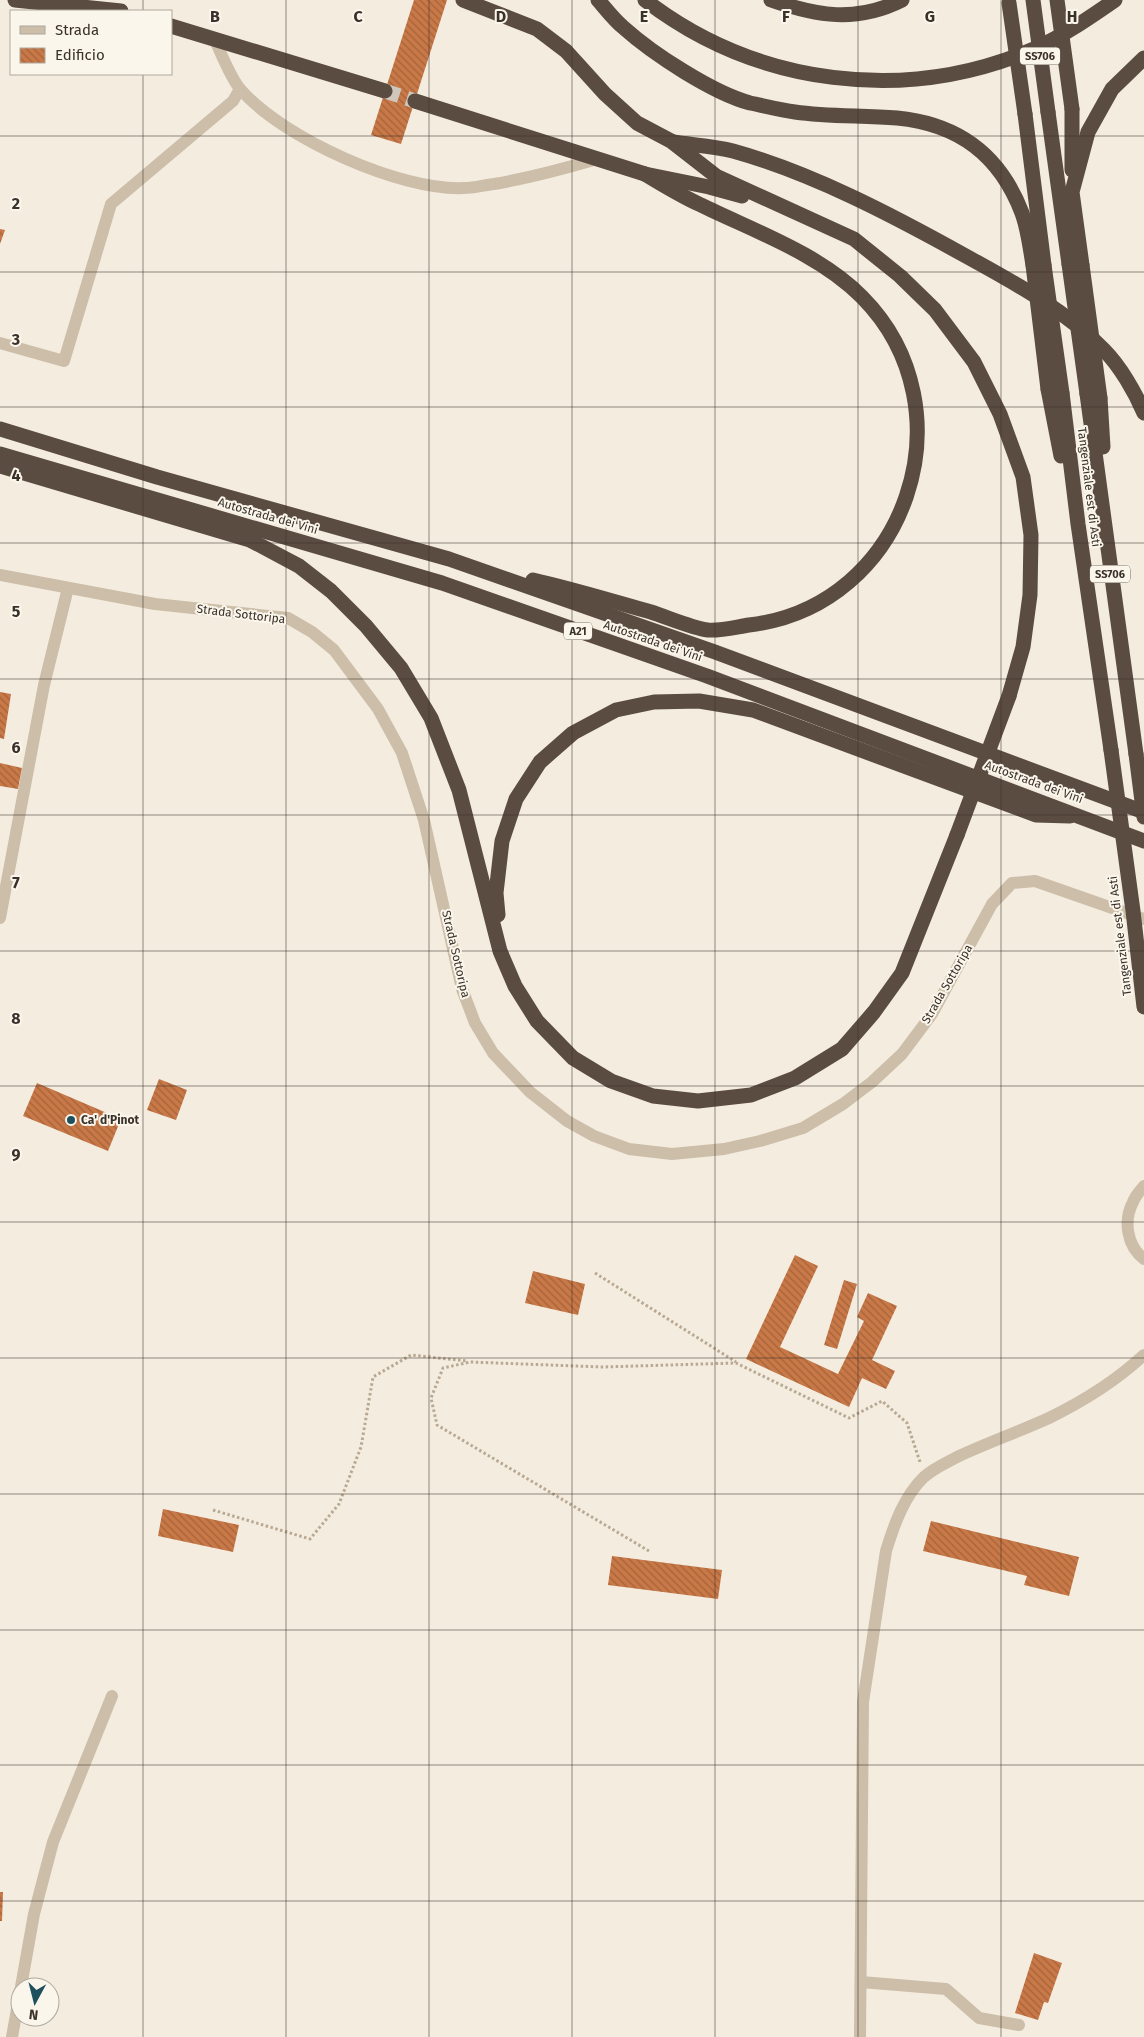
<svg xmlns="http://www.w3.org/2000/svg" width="1144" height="2037" font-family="'Fira Sans',sans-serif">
  <defs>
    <pattern id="building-back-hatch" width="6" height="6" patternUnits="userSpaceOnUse" patternTransform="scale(1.25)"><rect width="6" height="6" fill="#c97847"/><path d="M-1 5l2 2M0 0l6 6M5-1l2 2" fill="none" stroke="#a4633b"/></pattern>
  </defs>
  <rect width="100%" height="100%" fill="#f4eddf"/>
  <g fill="url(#building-back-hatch)">
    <polygon points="414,0 447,0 401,144 371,135"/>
    <polygon points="0,229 5,230 0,244"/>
    <polygon points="0,692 11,694 4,739 0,738"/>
    <polygon points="0,763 22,768 18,789 0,786"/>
    <polygon points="159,1079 187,1090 176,1120 147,1110"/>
    <polygon points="37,1083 121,1119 108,1151 23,1116"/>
    <polygon points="795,1255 818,1266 780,1347 838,1374 864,1321 857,1317 868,1293 897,1306 872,1360 895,1371 886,1389 862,1378 849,1407 746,1359"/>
    <polygon points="533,1271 585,1284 578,1315 525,1303"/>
    <polygon points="844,1280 857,1284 837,1349 824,1345"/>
    <polygon points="163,1509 239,1525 233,1552 158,1536"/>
    <polygon points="931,1521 1079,1557 1069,1596 1024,1585 1027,1576 923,1551"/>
    <polygon points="612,1556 722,1570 718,1599 608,1585"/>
    <polygon points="0,1892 3,1892 2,1921 0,1921"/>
    <polygon points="1034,1953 1062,1963 1048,2003 1044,2002 1038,2020 1015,2013"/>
  </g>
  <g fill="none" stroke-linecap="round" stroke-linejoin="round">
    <polyline stroke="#cfc7bb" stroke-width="15" stroke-dasharray="15 8" stroke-linecap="butt" points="385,91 415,101"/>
    <g stroke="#b9a994" stroke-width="3" stroke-dasharray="2.5 2.5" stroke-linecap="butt">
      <polyline points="595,1273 736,1362"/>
      <polyline points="213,1510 310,1539 339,1504 361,1447 373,1377 411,1355 467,1361"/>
      <polyline points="649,1551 437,1425 431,1398 443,1368 470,1362 603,1367 736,1363 849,1418 882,1401 907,1423 920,1462"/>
    </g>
    <g stroke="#cdbeaa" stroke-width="12">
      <path d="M215,40C221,53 231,79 241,90C283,138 400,191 464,188C474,188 484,185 494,184C529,178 563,169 597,159"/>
      <polyline points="0,343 64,361 111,204 233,101 240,89"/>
      <polyline points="0,575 155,604 288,618 312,632 334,650 378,709 402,753 424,820 462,989 475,1023 493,1053 530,1092 567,1121 594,1136 629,1149 672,1154 724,1149 760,1141 803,1128 843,1104 872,1082 902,1054 932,1014 992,904 1012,883 1035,881 1144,919"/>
      <polyline points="0,918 44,685 68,588"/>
      <path d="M1144,1186C1140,1191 1135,1196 1133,1202C1123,1221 1127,1246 1144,1259"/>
      <polyline points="861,1982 946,1989 979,2018 1019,2025"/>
      <polyline points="12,2037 34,1914 53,1842 112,1696"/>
      <path d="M860,2037L863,1702L886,1551C894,1525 904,1496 924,1477C934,1468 946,1463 957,1457C987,1443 1018,1432 1049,1418C1082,1402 1117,1380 1144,1355"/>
    </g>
    <g stroke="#5b4c41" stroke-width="15">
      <polyline points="15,0 121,11"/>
      <polyline points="463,0 537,29 566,51 605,94 637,123 671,141 716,176 854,239 900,276 935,310 974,362 1000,414 1023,477 1031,535 1030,595 1023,647 1009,696"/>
      <path d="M598,0C606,9 614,20 624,28C653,54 713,93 750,103C765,106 780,110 795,112C829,117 863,115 897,118C959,124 1000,155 1022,213C1028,229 1030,248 1033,265"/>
      <path d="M645,0C757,86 905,104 1034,49C1063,36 1089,18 1115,0"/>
      <path d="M771,0C817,16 856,23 902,0"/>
      <polyline points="171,26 385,91"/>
      <polyline points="415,101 645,174 709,187 742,196"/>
      <polyline points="1048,112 1069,264"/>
      <polyline points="1025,114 1044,265"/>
      <path d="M673,142C692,145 714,146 733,151C812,173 892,215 964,255C1013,282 1064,309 1104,350C1120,366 1135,392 1144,413"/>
      <polyline points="1072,170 1072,109"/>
      <polyline points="1082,265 1072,192 1088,132 1112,89 1144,58"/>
      <polyline points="1048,389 1061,456"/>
      <polyline points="1062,393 1078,524 1111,750"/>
      <polyline points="1087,394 1136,754"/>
      <polyline points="1100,398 1103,447"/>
      <polyline points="0,429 157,477 449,559 715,652 1144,812"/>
      <polyline points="0,454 442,583 707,676 1144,841"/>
      <polyline points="0,466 250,540 299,566 331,591 366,626 401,668 431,718 459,790 500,951 515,986 537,1021 573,1058 611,1081 653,1096 698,1101 751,1095 795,1078 842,1049 874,1012 902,973 957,835"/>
      <path d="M533,580C573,589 612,601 651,612C667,617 692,628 708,630C720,631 736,627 749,625C907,607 973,409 862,297C820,254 754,231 701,205C681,196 663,185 645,174"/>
      <polyline points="498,915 496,893 502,841 516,799 540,762 573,733 616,710 654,702 699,701 753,710 1036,815 1070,816"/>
    </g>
    <g stroke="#5b4c41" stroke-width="15">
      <polyline points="1033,0 1048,112"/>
      <polyline points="1057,0 1072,109"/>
      <polyline points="1009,3 1025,114"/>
      <polyline points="1069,264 1087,394"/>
      <polyline points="1033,265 1048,389"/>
      <polyline points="1044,265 1062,393"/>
      <polyline points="1082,265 1100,398"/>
      <polyline points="1111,750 1133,911 1144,1007"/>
      <polyline points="1136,754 1144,817"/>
      <polyline points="957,835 1009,696"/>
    </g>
  </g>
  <path fill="none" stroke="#3a312a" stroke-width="1" stroke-opacity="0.55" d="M143,0V11M286,0V2037M429,0V2037M572,0V2037M715,0V2037M858,0V2037M1001,0V2037M143,74V2037M0,136H1144M0,272H1144M0,407H1144M0,543H1144M0,679H1144M0,815H1144M0,951H1144M0,1086H1144M0,1222H1144M0,1358H1144M0,1494H1144M0,1630H1144M0,1765H1144M0,1901H1144"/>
  <circle fill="#1e515d" stroke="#fbf6ec" stroke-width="2" cx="71" cy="1120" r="5"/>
  <g text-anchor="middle" stroke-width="4" stroke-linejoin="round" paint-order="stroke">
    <g fill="#fbf6ec" stroke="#746c64" stroke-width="1">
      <rect x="1020" y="47.5" width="40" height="17" rx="4"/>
      <rect x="1090" y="565.5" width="40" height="17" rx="4"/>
      <rect x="564" y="622.5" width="28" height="17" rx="4"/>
    </g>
    <g font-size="11" font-weight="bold" fill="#3a312a">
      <text x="1040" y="60">SS706</text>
      <text x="1110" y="578">SS706</text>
      <text x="578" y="635">A21</text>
    </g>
    <g font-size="12" fill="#3a312a" stroke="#fbf6ec">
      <text transform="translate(1089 487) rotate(83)" y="4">Tangenziale est di Asti</text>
      <text transform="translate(268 516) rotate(16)" y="4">Autostrada dei Vini</text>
      <text transform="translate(241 614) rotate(7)" y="4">Strada Sottoripa</text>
      <text transform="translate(653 641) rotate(19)" y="4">Autostrada dei Vini</text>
      <text transform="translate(1034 782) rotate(20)" y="4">Autostrada dei Vini</text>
      <text transform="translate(1120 936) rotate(-97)" y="4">Tangenziale est di Asti</text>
      <text transform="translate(456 954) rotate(77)" y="4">Strada Sottoripa</text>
      <text transform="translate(947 984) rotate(-60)" y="4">Strada Sottoripa</text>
    </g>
    <g font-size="12" font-weight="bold" fill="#3a312a" stroke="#fbf6ec" text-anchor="start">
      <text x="81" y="1124">Ca' d'Pinot</text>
    </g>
  </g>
  <g font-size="16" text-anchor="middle" font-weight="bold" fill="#3a312a" stroke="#fbf6ec" stroke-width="4" stroke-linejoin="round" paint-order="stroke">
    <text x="215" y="22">B</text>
    <text x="358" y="22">C</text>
    <text x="501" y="22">D</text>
    <text x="644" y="22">E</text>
    <text x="786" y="22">F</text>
    <text x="930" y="22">G</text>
    <text x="1072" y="22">H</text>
    <text x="16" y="209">2</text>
    <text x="16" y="345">3</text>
    <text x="16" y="481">4</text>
    <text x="16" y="617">5</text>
    <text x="16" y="753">6</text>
    <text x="16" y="888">7</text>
    <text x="16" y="1024">8</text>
    <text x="16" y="1160">9</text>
  </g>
  <rect x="10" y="10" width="162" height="65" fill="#fbf6ec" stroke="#aea79e"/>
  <rect x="20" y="26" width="25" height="8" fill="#cdbeaa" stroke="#aea79e"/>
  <text x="55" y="35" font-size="15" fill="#3a312a">Strada</text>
  <rect x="20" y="48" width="25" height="15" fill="url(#building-back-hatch)" stroke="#aea79e"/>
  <text x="55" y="60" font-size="15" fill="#3a312a">Edificio</text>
  <g transform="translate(35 2002) rotate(187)"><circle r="24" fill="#fbf6ec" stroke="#aea79e"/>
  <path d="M0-4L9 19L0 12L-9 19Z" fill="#1e515d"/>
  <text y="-8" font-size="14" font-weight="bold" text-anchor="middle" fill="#3a312a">N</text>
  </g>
</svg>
